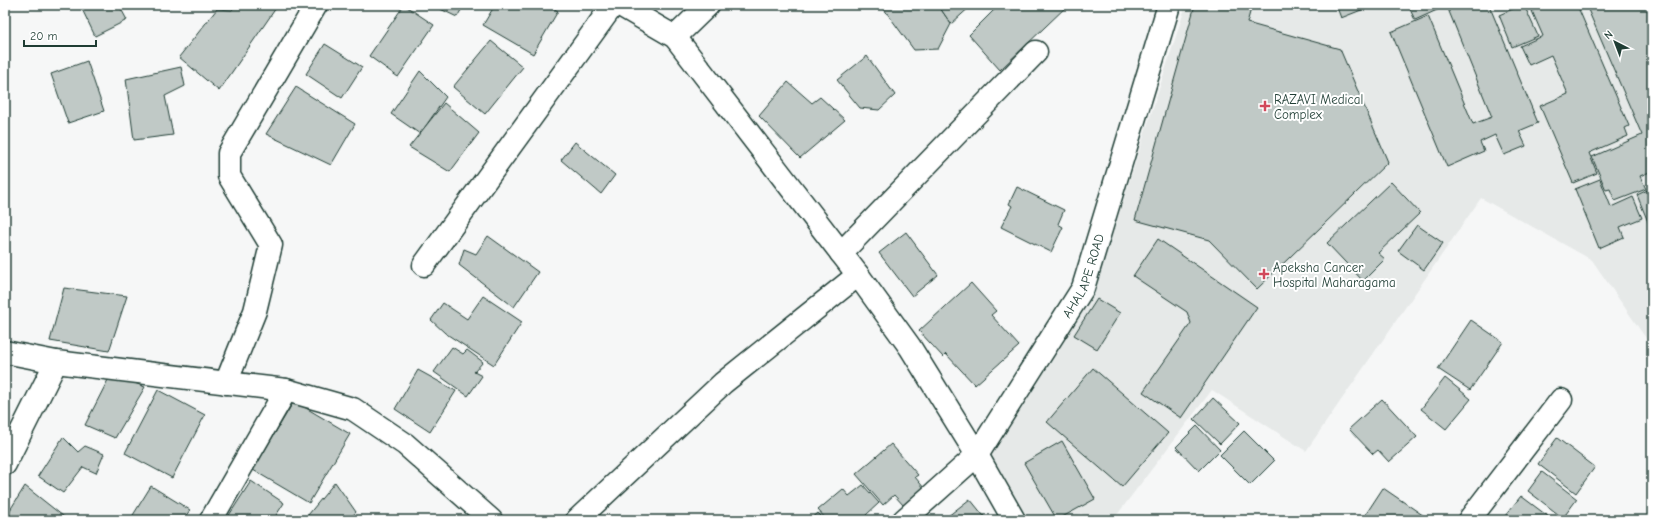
<svg xmlns="http://www.w3.org/2000/svg" width="1657" height="525" font-family="'Comic Neue',sans-serif">
  <rect width="100%" height="100%" fill="#f6f7f7"/>
  <filter id="ink" filterUnits="userSpaceOnUse"><feTurbulence type="fractalNoise" baseFrequency=".025" numOctaves="2"/><feDisplacementMap in="SourceGraphic" scale="8" xChannelSelector="R" yChannelSelector="G"/><feConvolveMatrix kernelMatrix="1 2 1 2 8 2 1 2 1" color-interpolation-filters="sRGB"/></filter>
  <g filter="url(#ink)">
    <polygon fill="#e6e9e8" points="1186,5 1652,5 1652,347 1592,260 1481,198 1306,451 1212,390 1113,520 1089,520 1081,513 1073,520 1025,520 986,455 1095,288"/>
    <g fill="#c0c9c6" stroke="#1f3d34">
      <polygon points="80,5 119,5 127,20 95,36"/>
      <polygon points="236,5 278,5 219,91 179,57 217,9 232,10"/>
      <polygon points="404,5 434,25 398,77 369,56"/>
      <polygon points="432,5 464,5 457,17"/>
      <polygon points="495,5 548,5 558,11 533,54 483,25"/>
      <polygon points="881,5 938,5 951,24 938,49 914,50"/>
      <polygon points="938,5 972,5 951,24"/>
      <polygon points="999,5 1068,5 1000,70 969,35"/>
      <polygon points="1195,5 1252,5 1247,23 1340,49 1388,162 1257,289 1209,240 1135,220"/>
      <polygon points="1336,5 1374,5 1341,18"/>
      <polygon points="1408,5 1448,5 1415,20"/>
      <polygon points="1458,5 1489,5 1538,123 1519,131 1526,146 1504,155 1495,135 1480,142 1484,151 1447,167 1391,32 1428,16 1473,124 1492,117 1448,9"/>
      <polygon points="1522,5 1524,5 1538,36 1512,47 1499,15"/>
      <polygon points="1545,5 1577,5 1629,126 1625,128 1628,136 1589,153 1597,173 1573,183 1540,106 1568,94 1551,55 1529,65 1520,46 1543,36 1532,11"/>
      <polygon points="1586,5 1652,5 1652,171 1640,176 1646,189 1615,201 1610,189 1606,190 1592,157 1642,135"/>
      <polygon points="491,41 523,67 485,114 453,87"/>
      <polygon points="325,44 362,67 342,98 306,74"/>
      <polygon points="867,56 895,95 879,110 860,108 837,80"/>
      <polygon points="87,61 104,111 68,123 51,74"/>
      <polygon points="181,67 185,86 165,96 173,135 134,140 126,79"/>
      <polygon points="420,71 446,97 420,134 391,114"/>
      <polygon points="788,82 812,103 820,97 845,120 800,158 759,116"/>
      <polygon points="296,87 355,124 331,165 266,134"/>
      <polygon points="444,103 479,133 450,172 409,147"/>
      <polygon points="575,142 615,175 601,194 561,160"/>
      <polygon points="1600,179 1611,207 1633,197 1642,218 1620,227 1624,237 1599,248 1575,189"/>
      <polygon points="1391,182 1420,213 1378,253 1385,259 1363,281 1327,243"/>
      <polygon points="1017,187 1064,210 1058,224 1063,227 1051,252 1001,227 1012,206 1009,204"/>
      <polygon points="1652,188 1652,229 1651,229 1637,195"/>
      <polygon points="1417,225 1443,243 1424,270 1398,251"/>
      <polygon points="906,232 938,275 912,296 879,253"/>
      <polygon points="488,236 538,272 514,307 459,265 464,249 476,254"/>
      <polygon points="1158,239 1257,307 1181,418 1143,392 1191,323 1187,312 1133,276"/>
      <polygon points="971,283 996,311 991,315 1019,346 975,385 946,354 943,357 919,331"/>
      <polygon points="64,288 127,296 109,351 50,341"/>
      <polygon points="483,296 522,322 494,365 445,333 431,320 443,303 467,319"/>
      <polygon points="1097,299 1120,313 1097,349 1074,335"/>
      <polygon points="1471,320 1503,342 1470,390 1438,369"/>
      <polygon points="452,347 463,354 467,350 483,362 474,372 482,376 468,396 434,372"/>
      <polygon points="1093,368 1168,433 1122,487 1047,422"/>
      <polygon points="418,370 456,391 430,432 395,409"/>
      <polygon points="111,374 145,387 115,438 85,425"/>
      <polygon points="1445,378 1471,399 1446,429 1421,409"/>
      <polygon points="158,390 205,415 172,478 125,453"/>
      <polygon points="1213,398 1240,423 1220,444 1194,419"/>
      <polygon points="1382,399 1417,437 1389,462 1378,450 1373,454 1349,429"/>
      <polygon points="294,401 350,434 309,503 253,470"/>
      <polygon points="1197,426 1220,450 1199,471 1176,447"/>
      <polygon points="1244,431 1274,461 1250,485 1220,455"/>
      <polygon points="63,437 78,452 85,446 104,454 96,473 83,467 63,493 38,476"/>
      <polygon points="1557,438 1595,467 1576,493 1538,464"/>
      <polygon points="1062,441 1095,499 1057,520 1024,463"/>
      <polygon points="891,444 918,475 915,477 924,488 904,506 894,495 883,505 856,474"/>
      <polygon points="1542,472 1577,499 1563,518 1528,491"/>
      <polygon points="251,481 284,503 273,520 226,520"/>
      <polygon points="335,482 356,512 349,520 304,520"/>
      <polygon points="863,485 879,503 866,515 868,519 867,520 827,520 818,510 843,489 849,496"/>
      <polygon points="25,486 68,520 9,520 5,518"/>
      <polygon points="151,486 190,510 183,520 130,520"/>
      <polygon points="1383,488 1430,520 1369,520 1364,517"/>
      <polygon points="1521,496 1553,520 1510,520 1505,516"/>
      <polygon points="970,499 987,520 943,520"/>
      <polygon points="818,513 825,520 810,520"/>
    </g>
    <g fill="none" stroke-linecap="round" stroke-linejoin="round">
      <g stroke="#1f3d34" stroke-width="25">
        <g id="minor">
          <polyline points="620,5 675,37 858,275 910,347 977,455 1014,520"/>
          <polyline points="675,37 708,5"/>
          <polyline points="841,253 1036,52"/>
          <polyline points="424,265 613,5"/>
          <polyline points="5,352 56,362 286,390 353,409 405,444 491,520"/>
          <polyline points="226,383 255,311 271,245 229,176 229,153 316,5"/>
          <polyline points="5,464 56,362"/>
          <polyline points="211,520 286,390"/>
          <polyline points="577,520 723,383 858,275"/>
          <path id="s1" d="M904,520L977,455L1083,288L1169,5"/>
          <polyline points="1469,520 1561,400"/>
        </g>
      </g>
      <use href="#minor" stroke="#fff" stroke-width="22"/>
    </g>
  </g>
  <g fill="#d1495b" stroke="#fff" stroke-width="1.5">
    <path d="M1263 100h4v4h4v4h-4v4h-4v-4h-4v-4h4z"/>
    <path d="M1262 268h4v4h4v4h-4v4h-4v-4h-4v-4h4z"/>
  </g>
  <g text-anchor="middle" stroke-width="4" stroke-linejoin="round" paint-order="stroke">
    <g font-size="13" fill="#1f3d34" stroke="#fff" text-anchor="start">
      <text x="1274" y="104">RAZAVI Medical<tspan x="1274" dy="15">Complex</tspan></text>
      <text x="1273" y="272">Apeksha Cancer<tspan x="1273" dy="15">Hospital Maharagama</tspan></text>
    </g>
    <g font-size="13" fill="#1f3d34" stroke="#fff">
      <text dy="5" stroke="none"><textPath href="#s1" startOffset="307">AHALAPE ROAD</textPath></text>
    </g>
  </g>
  <rect width="1657" height="525" fill="none" stroke="#fff" stroke-width="20"/>
  <rect x="10" y="10" width="1637" height="505" fill="none" stroke="#1f3d34" stroke-width="1.5" filter="url(#ink)"/>
  <g transform="translate(1615 42) rotate(318)" stroke="#ffffff" stroke-width="3" paint-order="stroke">
  <path d="M0-3L7 15L0 10L-7 15Z" fill="#1f3d34"/>
  <text y="-6" font-size="11" font-weight="bold" text-anchor="middle" fill="#1f3d34">N</text>
  </g>
  <path d="M24 40v6h72v-6" fill="none" stroke="#1f3d34" stroke-width="2"/>
  <text x="30" y="40" font-size="12" fill="#1f3d34" stroke="#ffffff" stroke-width="3" paint-order="stroke">20 m</text>
</svg>
